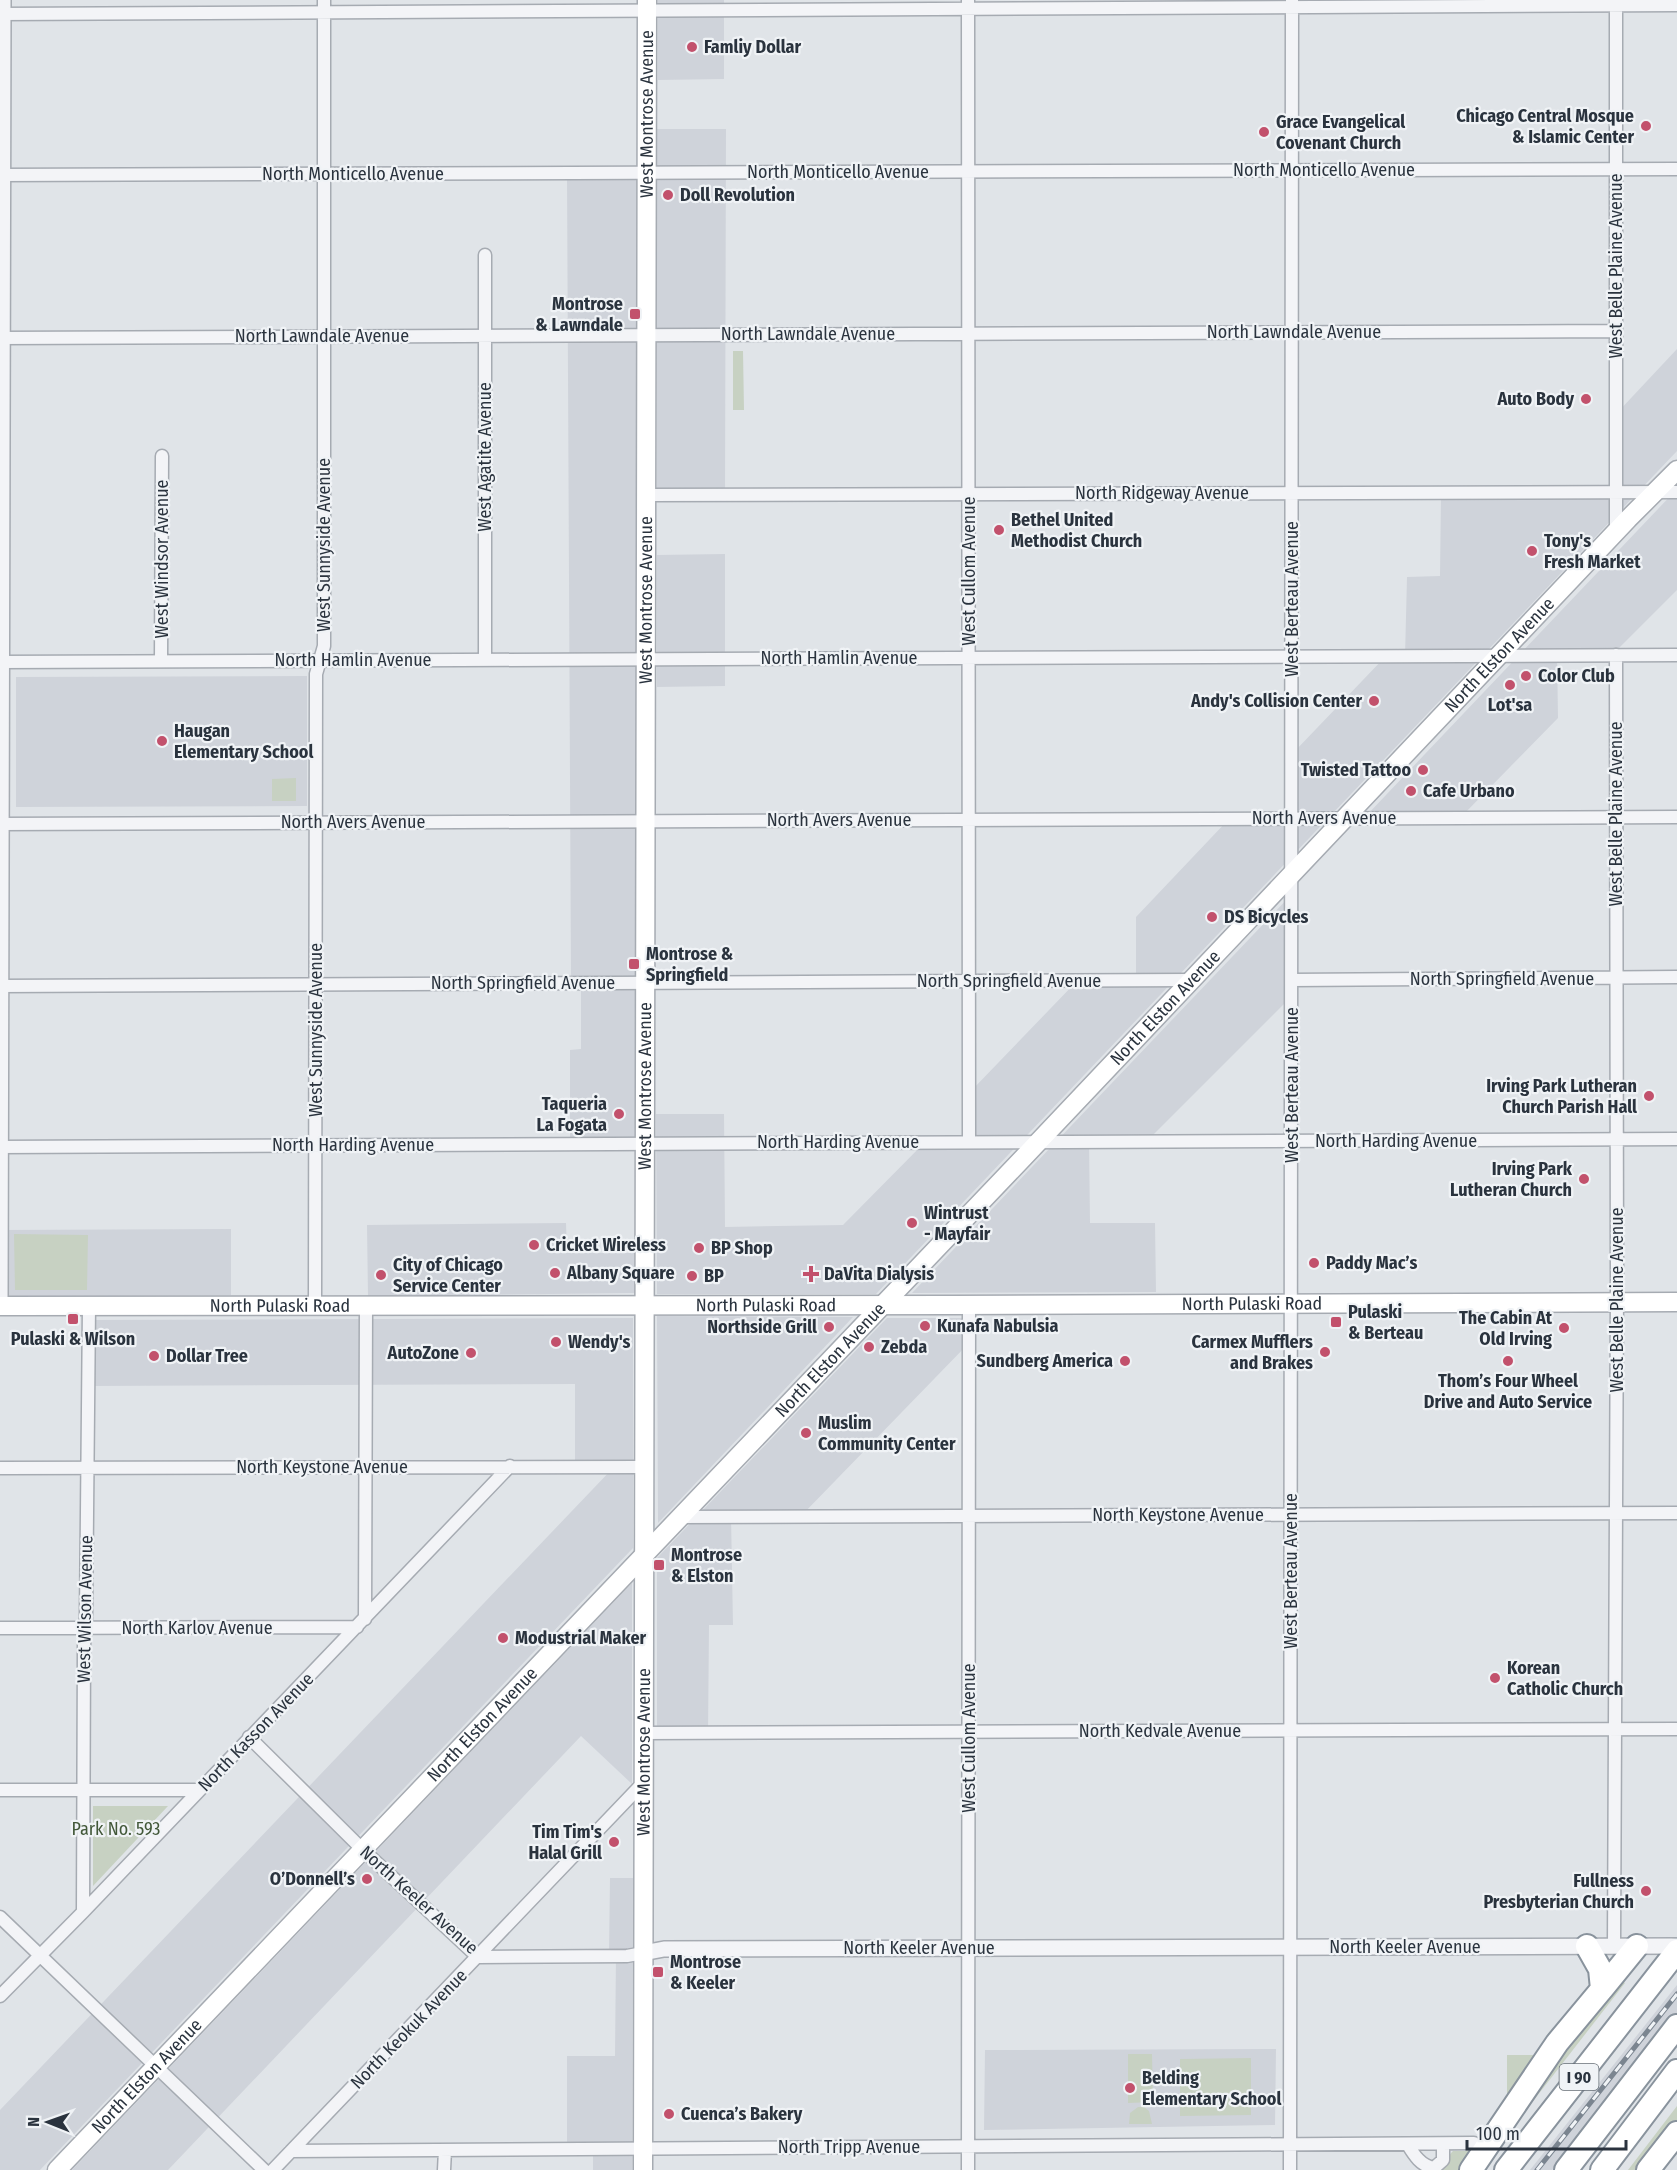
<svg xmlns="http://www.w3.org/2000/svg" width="1677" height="2170" viewBox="0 0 1677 2170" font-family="'Fira Sans Condensed',sans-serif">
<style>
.built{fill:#cfd3da}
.green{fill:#c7d1c2}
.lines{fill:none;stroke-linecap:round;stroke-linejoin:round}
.minor-casing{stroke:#a6abb2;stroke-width:15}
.tertiary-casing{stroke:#a6abb2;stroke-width:18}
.secondary-casing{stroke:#a6abb2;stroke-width:21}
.motorway-casing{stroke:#89939d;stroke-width:26}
.minor{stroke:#f3f4f7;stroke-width:12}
.tertiary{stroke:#f3f4f7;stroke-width:15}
.secondary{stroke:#fff;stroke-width:18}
.motorway{stroke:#fff;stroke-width:22}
.rail-casing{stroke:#7b8590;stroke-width:5}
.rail{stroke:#f0f3f6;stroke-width:3;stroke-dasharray:9;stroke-linecap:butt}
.poi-dot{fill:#c2516c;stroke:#f0f3f6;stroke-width:2}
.labels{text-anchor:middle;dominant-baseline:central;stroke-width:4.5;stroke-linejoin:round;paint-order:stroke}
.shield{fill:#f0f3f6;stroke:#656d75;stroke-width:1.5}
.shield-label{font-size:16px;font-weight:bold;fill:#2a333e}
.poi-label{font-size:18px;font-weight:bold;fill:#2a333e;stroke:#f0f3f6;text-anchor:start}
.street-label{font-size:18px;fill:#2a333e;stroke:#f0f3f6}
.park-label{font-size:18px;fill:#425839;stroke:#f0f3f6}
</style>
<rect width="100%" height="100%" fill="#e0e4e8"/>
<path class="built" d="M658 0H724V79L658 80Z
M657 129H726L725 495H657Z
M567 174 637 175 635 1141 570 1142V1050L581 1049V981L571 980Z
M1677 349V451L876 1294H657L656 1114H724L725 1227 843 1225 924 1143H970L971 1091 1076 982H1136V917L1228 820 1293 819 1294 752 1385 657H1405L1407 577 1440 576 1441 495H1616L1617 413Z
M1677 489V590L1614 653 1557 654 1558 718 1463 815 1366 816Z
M725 554V686L657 687V555Z
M307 676V806L16 807V677Z
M1290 896V998L1148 1140H1089L1090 1223H1155L1156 1292 912 1293Z
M566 1223 567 1253H634L635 1293 368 1296 367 1225Z
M231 1229V1295L0 1297V1230Z
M657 1316 853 1317 658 1523Z
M633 1318V1548L40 2170H0V2110L613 1468H575V1384L90 1386 91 1320Z
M887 1318H968V1344L802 1515 731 1516 733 1625H709L708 1734H657V1558Z
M632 1583V1784L581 1736 168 2170H72Z
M610 1878H633L632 2170H593V2149L567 2150V2056H615L616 1955H609Z
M1677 1985V2014L1585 2132 1552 2170H1530Z
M1276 2049 1275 2125 984 2130 985 2050Z"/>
<path class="green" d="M733 351H743L744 410H733Z
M296 778V801H272V779Z
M14 1234 88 1235 87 1290H15Z
M93 1806H168L93 1886Z
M1619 1979 1625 1983 1502 2141 1526 2095Z
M1128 2054H1152L1153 2102 1128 2103Z
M1507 2055H1538L1507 2103Z
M1251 2058V2115L1180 2116V2059Z
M1677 2106V2120L1636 2170H1628Z
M1138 2107H1144L1149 2111 1152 2124H1129L1130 2113Z
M1453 2151H1476L1464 2170H1442C1448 2164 1447 2156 1453 2151Z"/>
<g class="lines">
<defs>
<path id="minor" d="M968 0 969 1142
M0 14 1677 5
M0 175 1677 169
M485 255V660
M0 338 1615 331
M646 495 1677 492
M1616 532V0
M161 661 162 456
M0 662 1677 655
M0 824 1677 817
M1292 980 1677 977
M0 986 1189 980
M0 1147 1677 1139
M315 1305 316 674 324 646V0
M0 1468 645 1467
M679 1517 1677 1513
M365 1619 366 1305
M0 1628 357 1627
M644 1733 1677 1729
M249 1737 362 1849 478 1957 627 1956 643 1953
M0 1790H199
M83 1912 84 1646 86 1616 89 1306
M0 1917 264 2170
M1614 1946 1617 1288 1616 655
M0 1996 83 1912 510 1466
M1408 2145C1414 2155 1421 2166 1434 2168L1443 2160V2144
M291 2151 1474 2143
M273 2170 644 1782
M444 2170 445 2150
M968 2170 969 1305
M1290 2170 1292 0"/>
<path id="tertiary" d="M0 1306 3 0
M643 1953 664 1949 1677 1946"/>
<g id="secondary">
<path id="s1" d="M0 1306 953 1305 1677 1302"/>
<path id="s2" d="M57 2170 1024 1157 1628 519 1677 470"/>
<path id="s3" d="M643 2170 647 0"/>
</g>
<path id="motorway" d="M1602 1989 1637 1946
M1471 2170 1557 2043 1602 1989 1600 1969 1587 1946
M1506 2170 1677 1951
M1566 2170 1677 2026
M1602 2170 1677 2071
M1648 2170 1677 2133"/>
</defs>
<use href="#minor" class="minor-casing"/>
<use href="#tertiary" class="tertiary-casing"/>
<use href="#secondary" class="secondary-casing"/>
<use href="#motorway" class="motorway-casing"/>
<use href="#minor" class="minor"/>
<use href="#tertiary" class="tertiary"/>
<use href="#secondary" class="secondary"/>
<use href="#motorway" class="motorway"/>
<defs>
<path id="rail" d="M1537 2170 1677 1994"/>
</defs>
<use href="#rail" class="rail-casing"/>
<use href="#rail" class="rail"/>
</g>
<g class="poi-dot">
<circle cx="692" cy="47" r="6"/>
<circle cx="1646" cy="126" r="6"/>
<circle cx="1264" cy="132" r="6"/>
<circle cx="668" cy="195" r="6"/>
<rect x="629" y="308" width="12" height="12" rx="3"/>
<circle cx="1586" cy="399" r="6"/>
<circle cx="999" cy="530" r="6"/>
<circle cx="1532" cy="551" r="6"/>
<circle cx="1526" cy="676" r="6"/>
<circle cx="1510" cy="685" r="6"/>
<circle cx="1374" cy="701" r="6"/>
<circle cx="162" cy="741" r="6"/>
<circle cx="1423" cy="770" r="6"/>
<circle cx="1411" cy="791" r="6"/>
<circle cx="1212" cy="917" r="6"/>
<rect x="628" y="958" width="12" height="12" rx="3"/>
<circle cx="1649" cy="1096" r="6"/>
<circle cx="619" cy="1114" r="6"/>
<circle cx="1584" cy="1179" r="6"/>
<circle cx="912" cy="1223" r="6"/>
<circle cx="534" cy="1245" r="6"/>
<circle cx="699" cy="1248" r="6"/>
<circle cx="1314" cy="1263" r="6"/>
<circle cx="555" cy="1273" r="6"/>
<path d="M808 1265h6v6h6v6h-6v6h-6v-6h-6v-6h6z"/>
<circle cx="381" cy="1275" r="6"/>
<circle cx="692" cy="1276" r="6"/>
<rect x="67" y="1313" width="12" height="12" rx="3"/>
<rect x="1330" y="1316" width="12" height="12" rx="3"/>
<circle cx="925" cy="1326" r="6"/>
<circle cx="829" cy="1327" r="6"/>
<circle cx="1564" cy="1328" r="6"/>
<circle cx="556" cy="1342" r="6"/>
<circle cx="869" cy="1347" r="6"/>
<circle cx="1325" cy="1352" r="6"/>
<circle cx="471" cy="1353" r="6"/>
<circle cx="154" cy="1356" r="6"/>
<circle cx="1125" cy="1361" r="6"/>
<circle cx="1508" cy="1361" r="6"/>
<circle cx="806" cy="1433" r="6"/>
<rect x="653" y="1559" width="12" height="12" rx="3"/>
<circle cx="503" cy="1638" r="6"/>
<circle cx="1495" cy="1678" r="6"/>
<circle cx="614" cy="1842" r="6"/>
<circle cx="367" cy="1879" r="6"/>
<circle cx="1646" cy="1891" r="6"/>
<rect x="652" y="1966" width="12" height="12" rx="3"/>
<circle cx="1130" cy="2088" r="6"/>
<circle cx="669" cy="2114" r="6"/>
</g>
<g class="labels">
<rect class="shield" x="1559.5" y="2064" width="39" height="26" rx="4.5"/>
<g class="shield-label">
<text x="1579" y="2077">I 90</text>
</g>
<g class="poi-label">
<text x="704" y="47">Famliy Dollar</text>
<text x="1634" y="116" text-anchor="end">Chicago Central Mosque<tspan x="1634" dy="21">&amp; Islamic Center</tspan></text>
<text x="1276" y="122">Grace Evangelical<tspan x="1276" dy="21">Covenant Church</tspan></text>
<text x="680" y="195">Doll Revolution</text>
<text x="623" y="304" text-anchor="end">Montrose<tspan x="623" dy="21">&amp; Lawndale</tspan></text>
<text x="1574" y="399" text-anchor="end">Auto Body</text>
<text x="1011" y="520">Bethel United<tspan x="1011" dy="21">Methodist Church</tspan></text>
<text x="1544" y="541">Tony's<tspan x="1544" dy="21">Fresh Market</tspan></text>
<text x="1538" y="676">Color Club</text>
<text x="1362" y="701" text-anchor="end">Andy's Collision Center</text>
<text x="1510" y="705" text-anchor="middle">Lot'sa</text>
<text x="174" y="731">Haugan<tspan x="174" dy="21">Elementary School</tspan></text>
<text x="1411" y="770" text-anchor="end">Twisted Tattoo</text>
<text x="1423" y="791">Cafe Urbano</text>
<text x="1224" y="917">DS Bicycles</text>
<text x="646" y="954">Montrose &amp;<tspan x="646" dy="21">Springfield</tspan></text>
<text x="1637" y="1086" text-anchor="end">Irving Park Lutheran<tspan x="1637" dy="21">Church Parish Hall</tspan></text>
<text x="607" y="1104" text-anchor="end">Taqueria<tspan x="607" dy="21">La Fogata</tspan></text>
<text x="1572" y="1169" text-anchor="end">Irving Park<tspan x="1572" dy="21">Lutheran Church</tspan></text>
<text x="924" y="1213">Wintrust<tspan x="924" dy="21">- Mayfair</tspan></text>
<text x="546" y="1245">Cricket Wireless</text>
<text x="711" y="1248">BP Shop</text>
<text x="1326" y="1263">Paddy Mac’s</text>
<text x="393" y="1265">City of Chicago<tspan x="393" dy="21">Service Center</tspan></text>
<text x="567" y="1273">Albany Square</text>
<text x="824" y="1274">DaVita Dialysis</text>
<text x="704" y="1276">BP</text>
<text x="1348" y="1312">Pulaski<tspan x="1348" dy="21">&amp; Berteau</tspan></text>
<text x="1552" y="1318" text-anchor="end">The Cabin At<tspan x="1552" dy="21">Old Irving</tspan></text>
<text x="937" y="1326">Kunafa Nabulsia</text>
<text x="817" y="1327" text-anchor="end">Northside Grill</text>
<text x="73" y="1339" text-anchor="middle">Pulaski &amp; Wilson</text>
<text x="568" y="1342">Wendy's</text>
<text x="1313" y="1342" text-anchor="end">Carmex Mufflers<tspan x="1313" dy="21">and Brakes</tspan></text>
<text x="881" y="1347">Zebda</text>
<text x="459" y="1353" text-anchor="end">AutoZone</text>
<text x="166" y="1356">Dollar Tree</text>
<text x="1113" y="1361" text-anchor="end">Sundberg America</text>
<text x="1508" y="1381" text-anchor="middle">Thom’s Four Wheel<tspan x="1508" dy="21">Drive and Auto Service</tspan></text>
<text x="818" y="1423">Muslim<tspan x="818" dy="21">Community Center</tspan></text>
<text x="671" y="1555">Montrose<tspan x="671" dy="21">&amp; Elston</tspan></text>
<text x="515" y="1638">Modustrial Maker</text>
<text x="1507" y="1668">Korean<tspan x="1507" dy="21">Catholic Church</tspan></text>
<text x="602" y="1832" text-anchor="end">Tim Tim's<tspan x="602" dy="21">Halal Grill</tspan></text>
<text x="355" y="1879" text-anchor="end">O’Donnell’s</text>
<text x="1634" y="1881" text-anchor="end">Fullness<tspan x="1634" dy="21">Presbyterian Church</tspan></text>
<text x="670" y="1962">Montrose<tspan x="670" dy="21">&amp; Keeler</tspan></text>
<text x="1142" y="2078">Belding<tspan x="1142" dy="21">Elementary School</tspan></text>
<text x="681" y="2114">Cuenca’s Bakery</text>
</g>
<g class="street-label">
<text stroke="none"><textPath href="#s3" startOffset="2056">West Montrose Avenue</textPath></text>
<text x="1324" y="170">North Monticello Avenue</text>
<text x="838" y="172">North Monticello Avenue</text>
<text x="353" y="174">North Monticello Avenue</text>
<text transform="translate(1616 266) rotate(-90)">West Belle Plaine Avenue</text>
<text x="1294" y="332">North Lawndale Avenue</text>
<text x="808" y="334">North Lawndale Avenue</text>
<text x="322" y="336">North Lawndale Avenue</text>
<text transform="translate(485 457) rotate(-90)">West Agatite Avenue</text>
<text x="1162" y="493">North Ridgeway Avenue</text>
<text transform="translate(324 545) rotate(-90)">West Sunnyside Avenue</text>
<text transform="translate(162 559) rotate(-90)">West Windsor Avenue</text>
<text transform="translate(969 571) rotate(-90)">West Cullom Avenue</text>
<text stroke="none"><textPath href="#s3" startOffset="1570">West Montrose Avenue</textPath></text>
<text transform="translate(1292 599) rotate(-90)">West Berteau Avenue</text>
<text stroke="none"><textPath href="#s2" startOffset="2092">North Elston Avenue</textPath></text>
<text x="839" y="658">North Hamlin Avenue</text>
<text x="353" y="660">North Hamlin Avenue</text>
<text transform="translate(1616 814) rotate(-90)">West Belle Plaine Avenue</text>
<text x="1324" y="818">North Avers Avenue</text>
<text x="839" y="820">North Avers Avenue</text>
<text x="353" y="822">North Avers Avenue</text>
<text x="1502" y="979">North Springfield Avenue</text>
<text x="1009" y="981">North Springfield Avenue</text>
<text x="523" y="983">North Springfield Avenue</text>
<text stroke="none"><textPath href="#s2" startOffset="1606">North Elston Avenue</textPath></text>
<text transform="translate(316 1030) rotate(-90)">West Sunnyside Avenue</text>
<text stroke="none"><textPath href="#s3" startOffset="1084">West Montrose Avenue</textPath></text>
<text transform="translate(1292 1085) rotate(-90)">West Berteau Avenue</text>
<text x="1396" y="1141">North Harding Avenue</text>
<text x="838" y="1142">North Harding Avenue</text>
<text x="353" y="1145">North Harding Avenue</text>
<text transform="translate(1617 1300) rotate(-90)">West Belle Plaine Avenue</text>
<text stroke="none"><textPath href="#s1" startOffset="766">North Pulaski Road</textPath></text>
<text stroke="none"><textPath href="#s1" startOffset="1252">North Pulaski Road</textPath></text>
<text stroke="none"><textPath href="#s1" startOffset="280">North Pulaski Road</textPath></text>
<text stroke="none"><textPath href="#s2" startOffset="1120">North Elston Avenue</textPath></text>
<text x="322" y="1467">North Keystone Avenue</text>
<text x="1178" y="1515">North Keystone Avenue</text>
<text transform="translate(1291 1571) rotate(-90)">West Berteau Avenue</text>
<text transform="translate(85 1609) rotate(-89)">West Wilson Avenue</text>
<text x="197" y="1628">North Karlov Avenue</text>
<text stroke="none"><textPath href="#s2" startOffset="616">North Elston Avenue</textPath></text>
<text x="1160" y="1731">North Kedvale Avenue</text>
<text transform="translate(256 1732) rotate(-46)">North Kasson Avenue</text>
<text transform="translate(969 1738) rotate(-90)">West Cullom Avenue</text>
<text stroke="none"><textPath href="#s3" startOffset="418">West Montrose Avenue</textPath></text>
<text transform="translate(419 1900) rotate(42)">North Keeler Avenue</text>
<text x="1405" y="1947">North Keeler Avenue</text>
<text x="919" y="1948">North Keeler Avenue</text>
<text transform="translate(409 2029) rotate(-46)">North Keokuk Avenue</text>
<text stroke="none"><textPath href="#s2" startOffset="130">North Elston Avenue</textPath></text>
<text x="849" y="2147">North Tripp Avenue</text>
</g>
<g class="park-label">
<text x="116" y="1829">Park No. 593</text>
</g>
</g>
<g transform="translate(48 2122) rotate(271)" stroke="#f0f3f6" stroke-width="4.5" paint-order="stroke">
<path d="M0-4.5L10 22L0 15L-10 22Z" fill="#2a333e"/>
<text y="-9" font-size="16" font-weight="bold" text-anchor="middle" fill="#2a333e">N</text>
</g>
<path d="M1467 2140v9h159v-9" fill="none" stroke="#2a333e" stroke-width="3"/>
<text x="1476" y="2140" font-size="18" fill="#2a333e" stroke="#f0f3f6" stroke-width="4.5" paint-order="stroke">100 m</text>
</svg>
